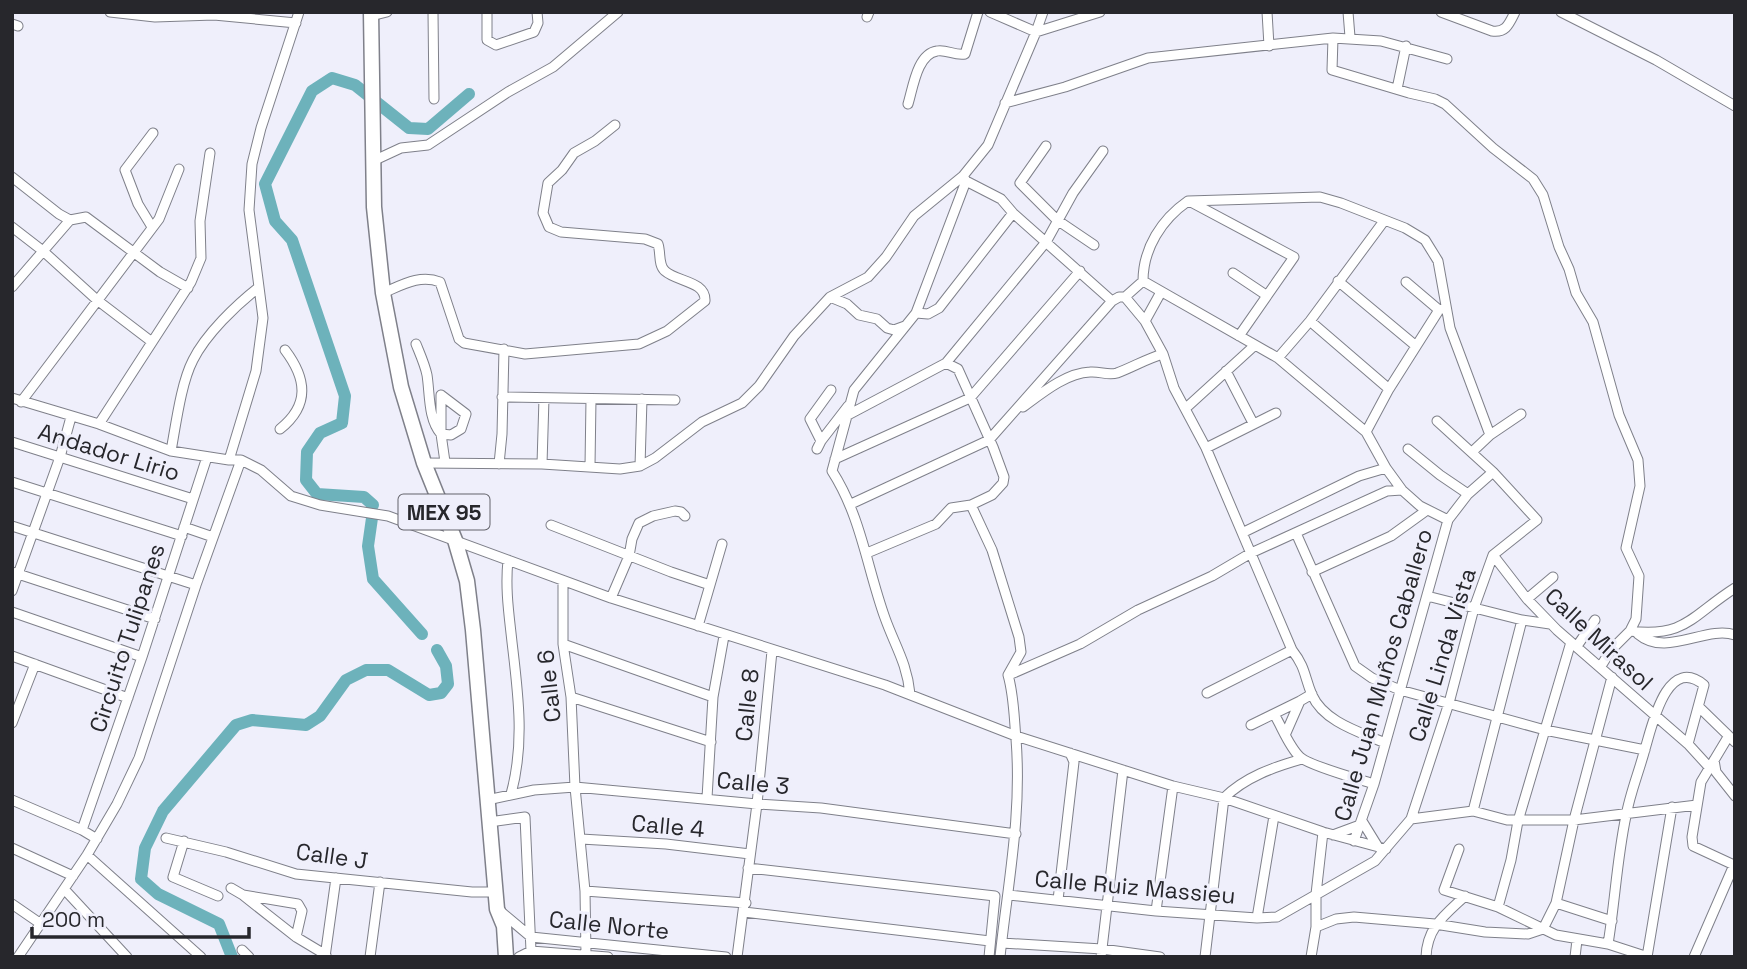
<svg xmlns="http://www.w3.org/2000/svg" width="1747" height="969" viewBox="0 0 1747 969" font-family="'Space Grotesk',sans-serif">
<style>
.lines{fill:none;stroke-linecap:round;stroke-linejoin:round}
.river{stroke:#6db2bb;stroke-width:12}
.street-casing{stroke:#7f808a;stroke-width:11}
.primary-casing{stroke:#7f808a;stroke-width:17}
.street{stroke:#fff;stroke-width:9}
.primary{stroke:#fff;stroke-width:14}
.labels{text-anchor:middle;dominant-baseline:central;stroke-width:6;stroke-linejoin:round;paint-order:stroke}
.shield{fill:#efeffb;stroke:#63636a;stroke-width:2}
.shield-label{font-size:21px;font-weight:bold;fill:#27272c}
.street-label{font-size:23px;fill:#27272c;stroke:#efeffb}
</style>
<rect width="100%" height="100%" fill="#efeffb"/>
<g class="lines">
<path class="river" d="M373 505 364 497 317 494 306 480 307 452 320 433 342 423 345 396 292 240 275 221 265 184 312 91 332 78 355 85 409 128 428 129 469 94
M372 518 368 546 373 579 422 634
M232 957 219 924 158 894 141 879 145 848 163 811 236 725 252 720 306 725 320 716 346 680 366 670H388L429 695 441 693 448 684 446 666 437 650"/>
<defs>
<path id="street" d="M110 12 155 17 214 15 296 23
M433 12 434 99
M487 12V40L496 45 534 32 538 23 537 12
M990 12 1036 32 1100 12
M1267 12 1269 46
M1348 12 1350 37
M1441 12 1492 31C1506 33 1509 24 1515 12
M1561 12 1656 60 1735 106
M371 16 387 12
M867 17 869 12
M12 24 18 26
M1333 38 1332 70 1409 93 1435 99 1445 104 1493 148 1533 179 1543 195 1559 247 1569 269 1576 293 1593 322 1619 415 1638 460 1640 486 1626 548 1639 576 1636 619 1630 631 1611 650 1601 666
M1397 89 1406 46
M1005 103 1065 87 1148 58 1333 38 1381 41 1447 59
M908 104C913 88 917 54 937 51 946 49 955 56 965 54L978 12
M1046 146 1020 183 1057 220 1094 245
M373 161 401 148 428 145 508 92 553 67 618 12
M12 177 59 214 70 220 86 217 160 272 188 288
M966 181 1001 199 1013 213 1112 301
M1189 201 1294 257 1239 336
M12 227 43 251 97 300 152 342
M152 227 138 204 125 170 153 133
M1233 273 1266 295
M1143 281C1143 248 1162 219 1188 201L1320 197 1341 203 1405 228 1425 240 1438 261 1450 328 1490 435
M1143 281 1278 358 1366 432 1386 468 1402 490 1420 506 1448 520
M1338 281 1416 346
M1406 282 1439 310
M12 287 70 220
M383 293C402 285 420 274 440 282L459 339 464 343 525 354 639 344 667 331 705 301C706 281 677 282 665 271 658 265 661 253 658 244L645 239 561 232 549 227 543 213 548 183 562 170 574 153 595 141 615 125
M830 297 847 304 859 315 877 319 887 328 894 330 905 326
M1125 297 1143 281
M916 313 928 314 939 308 1013 213
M1145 321 1161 292
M1310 321 1389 389
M416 344C420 354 425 365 427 375 430 394 428 419 441 434L451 435 461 429 466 414 441 395
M1278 358 1310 321 1384 221
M1226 371 1253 423
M441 395V434L445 462
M502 397 675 400
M12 398 99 424 171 451 229 460H241L261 470 291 496 320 505 388 516 611 598 885 685 1016 736 1173 786 1224 798 1323 832 1386 849
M21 402 159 219 179 169
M1023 407C1042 393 1066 373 1090 372 1100 371 1108 376 1117 373 1133 367 1146 359 1163 354
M1186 408 1254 346
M848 415 946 363 1046 242 1073 193 1103 151
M99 424 191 282 201 258 200 221 210 153
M280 429C310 405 307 379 285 350
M1366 432 1389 389 1439 310 1445 308
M821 441 810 419 831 390
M12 442 193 499
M1206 448 1276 413
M817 449 821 441 848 406
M1408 449 1440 475 1468 494
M171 451C176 424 181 383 193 360 206 334 236 305 259 287
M1472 452 1490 435 1521 414
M835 459 970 398 1080 271
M229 460 256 371 263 318 249 210 252 164 261 128 299 12
M424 463 542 464 620 469 640 466 655 458 702 422 742 403 759 386 794 336 830 297 868 277 886 257 914 216 963 176 988 145 1036 32 1043 12
M499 464 502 434 504 349
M542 464 544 398
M590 466 591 399
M640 466 642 399
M12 482 182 536
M851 504 989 440 1112 301 1119 297H1125L1145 321 1163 354 1174 388 1206 448 1292 650C1306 668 1304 676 1312 695 1324 722 1360 732 1385 743
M971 505 992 550 1019 637 1021 652 1008 675C1014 696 1014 717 1016 739 1022 815 1008 882 1000 957
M551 525 671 572 710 585
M12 526 196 585
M184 527 213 537
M1244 532 1359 476 1386 468
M1296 533 1355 666 1372 678 1400 690 1545 730 1645 750
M867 553 936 524 951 508 971 505 992 495 1003 483 1004 477 993 447 958 369 946 363
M1493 555 1527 599 1557 630 1688 744 1709 767
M508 560C505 589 509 614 512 642 518 693 525 743 511 794
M12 572 155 619
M1312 572 1391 536 1427 510
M563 581V644L571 697 575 787 585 891 586 954
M12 591 60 457 71 417
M1427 596 1522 620 1550 624
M611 598 629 556 632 539 639 523 653 516 675 511 681 512 685 516
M1527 599 1553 577
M12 612 142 657
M698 626 722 544
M1630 631C1686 638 1692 615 1735 588
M1638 634C1666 658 1706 625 1735 635
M563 644 713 697
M1577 646 1595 620
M12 656 128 698
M1009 675 1080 644 1138 610 1212 576 1251 553 1387 491 1402 490
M1207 693 1292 650
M910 694C907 663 895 646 885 618 867 568 861 516 832 471L854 390 916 313 966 181 963 176
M571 697 711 742
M1699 707 1735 742
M1274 714C1282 727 1289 747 1300 757 1310 766 1358 779 1374 784
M12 723 35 664
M1251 725 1300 701
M1286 733 1300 701 1312 694
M1714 760 1716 772 1735 796
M707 798 713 697 724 636
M12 800 82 830 97 839
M487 800 534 790 575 787 757 804 821 808 1016 834
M1473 811 1522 620
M1411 819 1449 703 1474 608 1493 555 1537 520 1493 472 1437 421
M1362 821 1378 847
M489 822 525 817 531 951
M82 830 142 657 207 457
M1333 835 1360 825
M166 838 226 852 296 874 472 892H496
M581 839 666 844 750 854
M184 841 173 877 218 896
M1354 841 1374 784 1448 520 1468 494 1493 472
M12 848 73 876
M1459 849 1444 890 1498 907 1556 935 1608 944 1648 957
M87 855 201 957
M748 868 995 896 989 957
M231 888 243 895 298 904 302 911 296 937
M65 890 127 957
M585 891 746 903
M1009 895 1156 911 1257 918 1277 917 1375 861 1411 819 1473 811 1507 820H1574L1697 805
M244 896 296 937 326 955
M1058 900 1074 762 1070 753
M1556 903 1612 921
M12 904 41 924
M1498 907 1511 860 1518 821 1571 642
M500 911 531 937 726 957
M1156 911 1173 786
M744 912 990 941
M1257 918 1274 816
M1316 927 1336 919 1354 917 1435 924 1485 932 1528 934 1543 929 1556 903 1574 820 1612 677
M1002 943 1102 949 1160 957
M1608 944C1615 902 1617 858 1626 816 1630 793 1639 772 1645 749 1652 726 1667 654 1704 685L1688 744
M242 950 249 957
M18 957 87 855 117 804 139 758 196 585 241 460
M325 957 336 878
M370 957 380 882
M519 957 531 951 608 957
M737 957 757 804 772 651
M1101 957 1123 770
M1205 957 1224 798C1245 777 1274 767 1302 759
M1311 957 1316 927V894L1323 832
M1426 957C1427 927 1445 915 1465 896
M1575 957 1577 940
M1647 957 1672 807
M1694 957 1734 865 1693 846 1692 837 1701 782 1728 737"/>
<path id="primary" d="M371 12 374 207 383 293 401 387 424 463 455 540 467 581 473 630 497 909 504 926 506 957"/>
</defs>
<use href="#street" class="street-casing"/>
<use href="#primary" class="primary-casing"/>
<use href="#street" class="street"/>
<use href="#primary" class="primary"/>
</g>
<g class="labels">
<rect class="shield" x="398.5" y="494.5" width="91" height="35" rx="5"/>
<g class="shield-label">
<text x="444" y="512">MEX 95</text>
</g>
<g class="street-label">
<text transform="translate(109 452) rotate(17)">Andador Lirio</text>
<text transform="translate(127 638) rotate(-72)">Circuito Tulipanes</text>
<text transform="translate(1599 639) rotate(43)">Calle Mirasol</text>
<text transform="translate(1442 655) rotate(-73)">Calle Linda Vista</text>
<text transform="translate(1383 675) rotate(-74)">Calle Juan Muños Caballero</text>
<text transform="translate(549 686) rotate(-96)">Calle 6</text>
<text transform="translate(747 705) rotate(-84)">Calle 8</text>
<text transform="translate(753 783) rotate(5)">Calle 3</text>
<text transform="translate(668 826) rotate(5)">Calle 4</text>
<text transform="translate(332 856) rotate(8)">Calle J</text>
<text transform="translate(1135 887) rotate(5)">Calle Ruiz Massieu</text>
<text transform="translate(609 925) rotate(6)">Calle Norte</text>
</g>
</g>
<rect width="1747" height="969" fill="none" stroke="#27272c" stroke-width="28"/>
<path d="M32 927v10h217v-10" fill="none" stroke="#27272c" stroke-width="3.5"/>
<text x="42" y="927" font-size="21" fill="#27272c" stroke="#efeffb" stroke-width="5" paint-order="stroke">200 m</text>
</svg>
